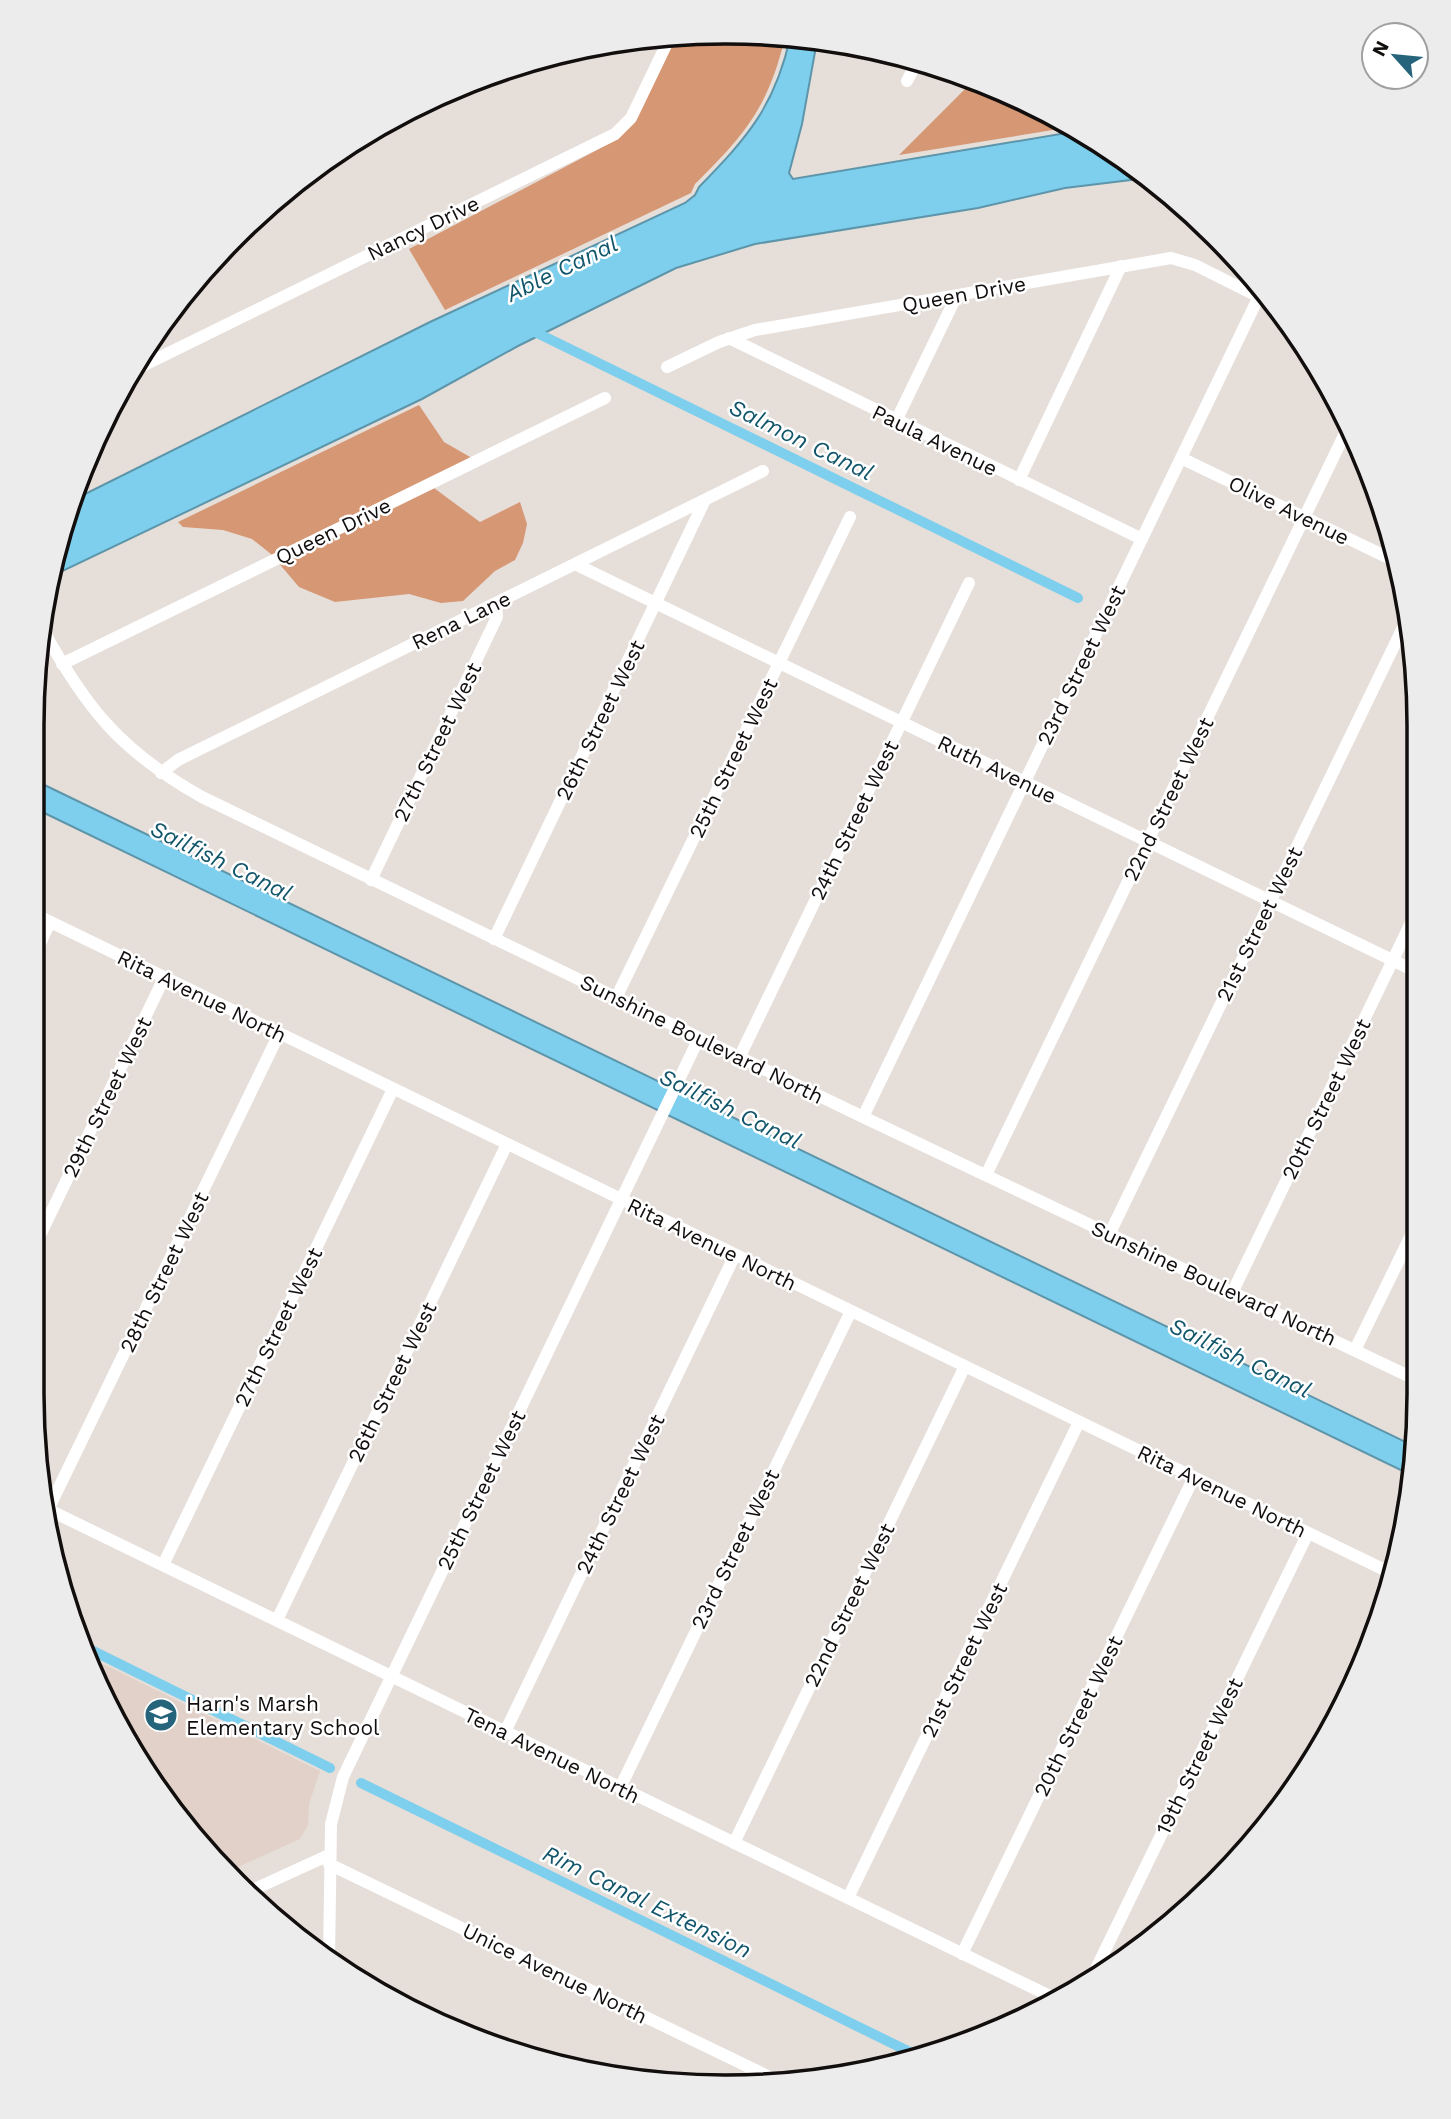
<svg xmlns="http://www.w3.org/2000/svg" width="1451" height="2119" viewBox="0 0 1451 2119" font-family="'Work Sans',sans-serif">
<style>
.built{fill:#e1d1c9}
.forest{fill:#d69774}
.water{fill:#7dcfed;stroke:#5d95aa;stroke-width:2}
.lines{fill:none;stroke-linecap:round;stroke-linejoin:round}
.canal{stroke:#7dcfed;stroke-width:10}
.minor{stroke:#fff;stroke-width:12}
.labels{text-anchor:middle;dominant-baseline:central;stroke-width:5;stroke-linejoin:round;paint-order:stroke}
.street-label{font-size:21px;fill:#110e0d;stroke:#fff}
.poi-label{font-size:21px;fill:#110e0d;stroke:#fff;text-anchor:start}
.water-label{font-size:23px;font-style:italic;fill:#12566b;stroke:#fff}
.rim{fill:none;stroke:#110e0d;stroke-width:3.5}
</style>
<rect width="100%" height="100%" fill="#e6ded9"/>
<path class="built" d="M83 1654 320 1771 309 1804 308 1825 300 1839 229 1871 148 1779Z"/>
<path class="forest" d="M726 32 785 37C769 106 745 135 695 184L691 193 445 310 409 249 618 139 671 37Z
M975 79 991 84 1071 127 899 155Z
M419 405 444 442 477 461 434 488 480 522 520 502 527 524 523 543 515 560 495 571 463 601 441 603 409 594 335 602 299 587 271 554 252 539 223 530 183 527 178 522Z"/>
<path class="water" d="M790 38 817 41 802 124 789 173 793 179 1078 131 1111 149 1147 178 1065 188 978 208 755 244 676 268 518 346 422 399 48 578 69 502 430 322 685 203 695 195 699 187C747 138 775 106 790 38Z
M32 779 1414 1446 1411 1475 32 807Z"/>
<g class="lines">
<path class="canal" d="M531 330 1078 598
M79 1644 330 1768
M361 1783 916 2055"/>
<path class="minor" d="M907 81 917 62
M729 338 1142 539
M667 367 719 342 755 330 1171 258 1195 265 1259 297
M130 372 615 134 631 118 670 37
M896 421 957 295
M1181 458 1397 562
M1019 480 1121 266
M575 564 1419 973
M41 626C85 707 120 751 202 797L863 1117 1419 1381
M62 664 605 398
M161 773 178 760 763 471
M371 880 497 617 496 603
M32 913 1393 1574
M494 939 705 500
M32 961 50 922
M616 998 850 517
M739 1058 969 583
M863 1117 1263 288
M986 1175 1350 423
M1110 1233 1409 615
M32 1252 164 978
M1233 1291 1419 906
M1355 1350 1419 1219
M47 1509 1058 2000
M48 1510 279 1034
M163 1565 393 1089
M277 1620 507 1144
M505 1732 735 1255
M620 1788 851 1311
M734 1843 965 1366
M329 1864 780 2082
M248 1892 329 1855
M848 1898 1079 1422
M962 1954 1194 1477
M329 1959 331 1824 343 1777 699 1038
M1091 1979 1308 1533"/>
</g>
<defs>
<symbol id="school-disc" viewBox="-11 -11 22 22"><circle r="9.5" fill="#25647a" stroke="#fff"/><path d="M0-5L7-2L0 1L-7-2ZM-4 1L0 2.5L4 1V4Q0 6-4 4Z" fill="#fff"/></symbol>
</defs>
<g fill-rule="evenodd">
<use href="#school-disc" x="142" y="1696" width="38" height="38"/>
</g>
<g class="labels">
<g class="street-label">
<text transform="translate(423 228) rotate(-26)">Nancy Drive</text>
<text transform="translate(964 294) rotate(-10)">Queen Drive</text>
<text transform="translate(935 440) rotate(26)">Paula Avenue</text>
<text transform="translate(1289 510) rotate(26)">Olive Avenue</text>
<text transform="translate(333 531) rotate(-26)">Queen Drive</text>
<text transform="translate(461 620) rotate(-26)">Rena Lane</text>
<text transform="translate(1081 665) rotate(-64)">23rd Street West</text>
<text transform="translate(600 720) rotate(-64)">26th Street West</text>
<text transform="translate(437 742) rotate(-64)">27th Street West</text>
<text transform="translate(733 758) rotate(-64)">25th Street West</text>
<text transform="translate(997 769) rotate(26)">Ruth Avenue</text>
<text transform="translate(1168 799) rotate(-64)">22nd Street West</text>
<text transform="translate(854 820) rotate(-64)">24th Street West</text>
<text transform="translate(1259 924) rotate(-64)">21st Street West</text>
<text transform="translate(202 996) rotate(26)">Rita Avenue North</text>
<text transform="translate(702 1039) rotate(26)">Sunshine Boulevard North</text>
<text transform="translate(107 1097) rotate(-64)">29th Street West</text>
<text transform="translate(1326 1099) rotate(-64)">20th Street West</text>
<text transform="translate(712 1244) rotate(26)">Rita Avenue North</text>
<text transform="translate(164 1272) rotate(-64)">28th Street West</text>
<text transform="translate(1214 1283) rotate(25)">Sunshine Boulevard North</text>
<text transform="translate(278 1327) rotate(-64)">27th Street West</text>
<text transform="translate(392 1382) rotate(-64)">26th Street West</text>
<text transform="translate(481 1490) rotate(-64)">25th Street West</text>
<text transform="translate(1222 1491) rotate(26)">Rita Avenue North</text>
<text transform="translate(620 1494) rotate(-64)">24th Street West</text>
<text transform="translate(735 1549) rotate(-64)">23rd Street West</text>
<text transform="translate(849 1605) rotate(-64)">22nd Street West</text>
<text transform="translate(964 1660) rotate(-64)">21st Street West</text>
<text transform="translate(1078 1716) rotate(-64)">20th Street West</text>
<text transform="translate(552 1755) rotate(26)">Tena Avenue North</text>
<text transform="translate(1199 1756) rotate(-64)">19th Street West</text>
<text transform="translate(555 1973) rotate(26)">Unice Avenue North</text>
</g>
<g class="poi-label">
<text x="186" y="1703">Harn's Marsh<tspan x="186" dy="24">Elementary School</tspan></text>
</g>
<g class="water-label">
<text transform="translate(562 269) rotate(-26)">Able Canal</text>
<text transform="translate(801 440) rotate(26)">Salmon Canal</text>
<text transform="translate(221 861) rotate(26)">Sailfish Canal</text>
<text transform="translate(730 1109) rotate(26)">Sailfish Canal</text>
<text transform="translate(1240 1358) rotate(26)">Sailfish Canal</text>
<text transform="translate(647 1902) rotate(26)">Rim Canal Extension</text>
</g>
</g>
<path d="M0 0H1451V2119H0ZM725 44H726A681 681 0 0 1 1407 725V1394A681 681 0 0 1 726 2075H725A681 681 0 0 1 44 1394V725A681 681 0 0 1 725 44Z" fill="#ececec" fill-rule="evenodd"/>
<path class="rim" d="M725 44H726A681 681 0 0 1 1407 725V1394A681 681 0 0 1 726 2075H725A681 681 0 0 1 44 1394V725A681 681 0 0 1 725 44Z"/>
<g transform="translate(1395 56) rotate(297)"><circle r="33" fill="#ffffff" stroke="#a09f9e" stroke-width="2"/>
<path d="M0-5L12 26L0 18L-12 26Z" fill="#25647a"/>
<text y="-10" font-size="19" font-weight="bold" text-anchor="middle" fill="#110e0d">N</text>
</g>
</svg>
